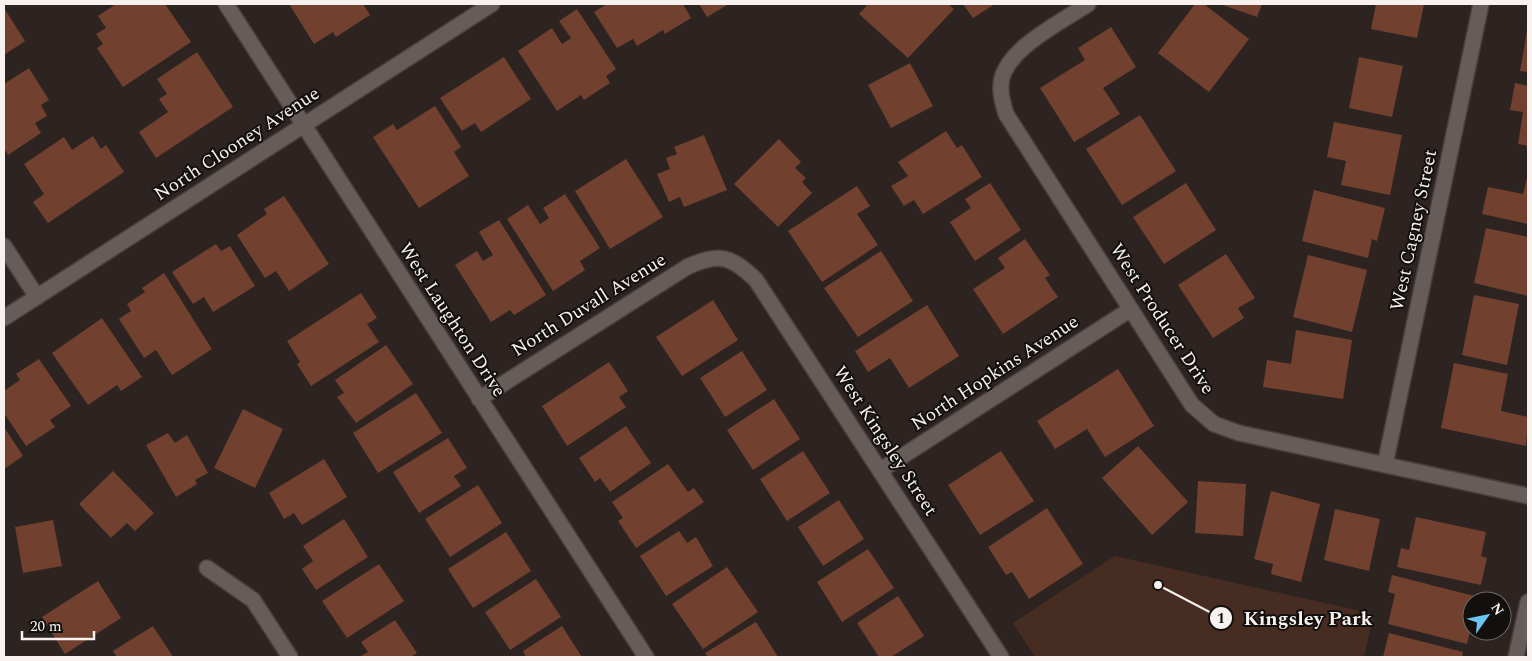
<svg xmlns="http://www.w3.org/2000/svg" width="1532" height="661" viewBox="0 0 1532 661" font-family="Spectral,serif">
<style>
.green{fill:#472c22}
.building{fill:#71402f}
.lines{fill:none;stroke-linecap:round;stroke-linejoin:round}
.minor-casing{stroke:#473f3d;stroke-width:18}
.minor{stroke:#665c59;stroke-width:15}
.labels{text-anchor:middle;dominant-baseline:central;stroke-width:4;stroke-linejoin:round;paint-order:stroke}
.street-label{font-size:19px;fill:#f7f1ef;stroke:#120f0d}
.leader{fill:none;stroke:#f7f1ef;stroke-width:2}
.callout-dot{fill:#f7f1ef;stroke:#120f0d;stroke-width:2}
.mark-label{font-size:15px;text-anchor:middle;font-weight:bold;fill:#111}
.callout-label{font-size:20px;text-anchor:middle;font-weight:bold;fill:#f7f1ef;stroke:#120f0d;stroke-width:4;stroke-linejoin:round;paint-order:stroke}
</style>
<rect width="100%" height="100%" fill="#2d2421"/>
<path class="green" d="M1115 556 1374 614 1364 657H1035L1013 623Z"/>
<path class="building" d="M116 4H165L191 42 123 87 97 48 103 44 96 34 106 28 98 16Z
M289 4H363L370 15 336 37 333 32 314 44Z
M607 4H683L691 18 665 34 663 30 637 46 633 39 617 48 594 12Z
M699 4H729L707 17Z
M868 4H948L954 9 908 58 859 14Z
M963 4H995L973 18Z
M1195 4H1204L1249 39 1209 92 1158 53Z
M1220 4H1262L1257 17Z
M1376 4H1424L1417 38 1371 29Z
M4 8 25 41 4 55Z
M577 9 616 69 606 76 610 83 584 100 581 95 557 111 518 51 552 28 562 44 571 38 559 21Z
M1111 27 1136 67 1103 88 1120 114 1074 142 1040 88 1085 60 1078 48Z
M1527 31H1528V72L1520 71Z
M197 52 233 107 156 158 139 132 168 112 159 99 167 94 157 79Z
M504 57 531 99 481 132 475 123 462 131 440 98Z
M1359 57 1403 66 1392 117 1349 108Z
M910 63 933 106 891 128 868 85Z
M29 68 49 100 41 105 47 116 35 123 41 133 8 155 4 148V84Z
M1515 83 1528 86V146L1518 144 1523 112 1510 110Z
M435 106 461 147 454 152 469 176 419 208 373 137 393 124 397 130Z
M1140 115 1176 171 1122 205 1086 149Z
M1334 122 1402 135 1390 195 1341 185 1346 161 1327 157Z
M946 131 957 148 962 145 982 177 923 214 914 200 904 206 891 186 908 176 898 162Z
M704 135 727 190 684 207 680 197 669 202 657 174 670 169 666 158 677 154 674 147Z
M93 136 101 149 106 145 124 172 48 223 33 202 44 194 24 164 64 137 72 150Z
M779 139 801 162 795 168 806 178 802 182 812 193 778 227 734 184Z
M626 159 663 217 610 249 575 191Z
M1528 174V224L1482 214 1488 187 1523 194Z
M990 183 1021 230 975 261 950 222 971 208 965 199Z
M1186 183 1216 230 1164 264 1133 217Z
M857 186 870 206 857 214 878 245 822 282 788 231Z
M1314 190 1385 208 1377 241 1372 239 1368 258 1302 241Z
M565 194 600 248 580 261 585 270 553 291 507 219 528 205 540 224 549 218 543 208Z
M284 196 329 264 289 291 276 271 265 278 237 235 267 214 264 209Z
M499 220 546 295 514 315 510 310 491 322 455 265 477 251 483 261 493 255 479 232Z
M1486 228 1528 237V296L1474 283Z
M1025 239 1050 275 1045 278 1058 297 1003 334 973 289 1005 268 998 258Z
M216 244 221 251 230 246 255 286 213 312 204 297 193 304 172 272Z
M881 251 913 301 858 337 824 288Z
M1226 254 1255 298 1238 308 1244 318 1213 338 1178 285Z
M1308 255 1367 270 1352 332 1293 317Z
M164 273 212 349 172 375 156 350 144 358 119 319 131 311 127 304 145 292 142 288Z
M361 293 377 318 367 324 379 342 311 386 297 364 300 362 287 341Z
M1474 295 1519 304 1507 365 1462 355Z
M713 300 738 340 682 376 656 337Z
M927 305 959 356 909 388 890 358 868 372 855 351Z
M102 318 142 377 121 391 117 385 88 405 52 353Z
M1296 330 1352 340 1343 399 1263 387 1267 360 1291 364Z
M386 345 413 384 356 423 337 397 344 393 335 380Z
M742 351 767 390 725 417 700 378Z
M39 359 71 406 50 420 55 427 26 446 4 413V391L20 380 16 374Z
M609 362 628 391 619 397 626 407 567 446 542 406Z
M1454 363 1508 374 1501 411 1528 417 1526 446 1441 428Z
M1118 369 1154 426 1105 457 1087 429 1055 449 1037 421Z
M416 393 442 433 378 473 353 433Z
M774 399 800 439 753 470 727 430Z
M243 409 283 429 255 488 214 468Z
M626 426 651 463 610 492 600 478 595 482 579 458Z
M4 427 23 456 4 469Z
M168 433 175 443 187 435 208 473 195 480 197 484 176 497 146 445Z
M448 438 467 468 454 476 461 486 419 513 393 472Z
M1138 446 1188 502 1152 535 1102 478Z
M803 451 830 493 787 521 760 479Z
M1001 451 1034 501 980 535 948 485Z
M324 459 347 497 302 525 294 513 284 519 269 493Z
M668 464 688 492 694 488 704 502 636 548 618 521 623 518 612 502Z
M113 471 154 513 135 531 127 523 111 538 79 504Z
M1198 481 1246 484 1243 536 1195 533Z
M478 485 502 523 450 557 425 519Z
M1271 491 1320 504 1301 582 1271 574 1273 564 1254 559Z
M839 500 864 539 823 566 798 527Z
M1047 508 1083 564 1029 599 1012 572 1006 575 988 547Z
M1335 509 1380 519 1369 571 1324 560Z
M1416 517 1486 532 1481 556 1487 558 1481 585 1397 567 1401 548 1409 550Z
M344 519 368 557 316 590 302 569 313 561 303 546Z
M53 520 62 566 23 573 15 527Z
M679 531 687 543 696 537 713 566 666 596 640 556Z
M506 532 531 571 473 608 448 569Z
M868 549 894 588 842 622 817 582Z
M379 564 404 601 347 638 322 601Z
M727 567 758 612 703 649 672 604Z
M1392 575 1478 597 1477 601H1472V623L1467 644 1388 624 1395 594 1388 592Z
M536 579 561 617 510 650 485 612Z
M98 581 121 618 65 654 42 617Z
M898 596 924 636 891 657H879L857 623Z
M395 620 417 653 411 657H359L368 652 361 642Z
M756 622 778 657H708L705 653Z
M153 626 173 657H117L113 651Z
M562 626 582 657H526L523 651Z
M1389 633 1463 652 1462 657H1383Z"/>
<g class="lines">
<defs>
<path id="minor" d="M226 4 646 657
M1088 4C1063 21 1003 50 1001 84 1000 94 1003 104 1006 114L1192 405 1214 424 1239 433 1528 496
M4 246 37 297
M4 318 492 4
M479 399 687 267C719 252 731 256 756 280L1001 657
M1385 465 1481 4
M881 470 1131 309
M207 568 253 600 290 657
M1516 657 1528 602"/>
</defs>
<use href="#minor" class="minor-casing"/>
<use href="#minor" class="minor"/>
</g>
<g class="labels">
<g class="street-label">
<text transform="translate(237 144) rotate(-33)">North Clooney Avenue</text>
<text transform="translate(1414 230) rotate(-78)">West Cagney Street</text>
<text transform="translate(589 305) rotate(-32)">North Duvall Avenue</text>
<text transform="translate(1162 319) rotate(57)">West Producer Drive</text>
<text transform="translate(452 320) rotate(57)">West Laughton Drive</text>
<text transform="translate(995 373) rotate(-33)">North Hopkins Avenue</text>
<text transform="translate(885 441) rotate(57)">West Kingsley Street</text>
</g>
</g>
<path class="leader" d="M1158 585L1221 618"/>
<g class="callout-dot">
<circle cx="1158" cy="585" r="5"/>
<circle cx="1221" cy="618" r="12"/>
</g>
<g class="mark-label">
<text x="1221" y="623">1</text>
</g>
<g class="callout-label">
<text x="1308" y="625">Kingsley Park</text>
</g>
<rect width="1532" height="661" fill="none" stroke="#f7f1ef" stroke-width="10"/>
<g transform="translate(1487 616) rotate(57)"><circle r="24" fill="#120f0d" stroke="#6e6967"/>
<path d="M0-4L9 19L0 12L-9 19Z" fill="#6bc3f2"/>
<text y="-8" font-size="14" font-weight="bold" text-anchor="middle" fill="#f7f1ef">N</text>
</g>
<path d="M22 631v8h72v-8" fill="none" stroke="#f7f1ef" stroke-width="2.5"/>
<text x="30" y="631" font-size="15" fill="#f7f1ef" stroke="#120f0d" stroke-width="4" paint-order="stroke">20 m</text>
</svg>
